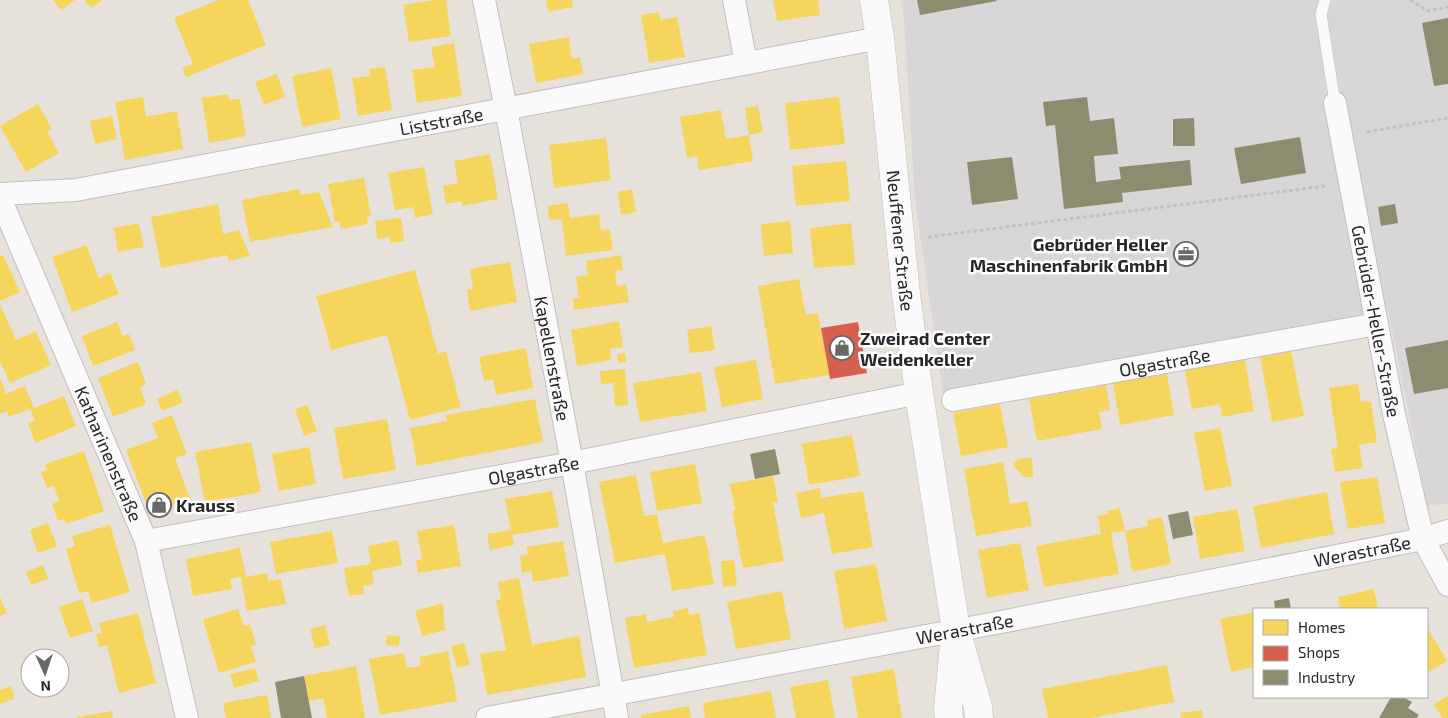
<svg xmlns="http://www.w3.org/2000/svg" width="1448" height="718" viewBox="0 0 1448 718" font-family="'Exo 2',sans-serif">
<style>
.industrial{fill:#d9d6d8}
.homes{fill:#f6d55c}
.shops{fill:#d6604d}
.industry{fill:#8c8c6e}
.lines{fill:none;stroke-linecap:round;stroke-linejoin:round}
.service-casing{stroke:#c0bebe;stroke-width:12}
.minor-casing{stroke:#c0bebe;stroke-width:24}
.secondary-casing{stroke:#c0bebe;stroke-width:29}
.path{stroke:#c2c2c1;stroke-width:3;stroke-dasharray:4 2.5;stroke-linecap:butt}
.service{stroke:#fbfafa;stroke-width:11}
.minor{stroke:#fbfafa;stroke-width:22}
.secondary{stroke:#fbfafa;stroke-width:28}
.labels{text-anchor:middle;dominant-baseline:central;stroke-width:5;stroke-linejoin:round;paint-order:stroke}
.street-label{font-size:18px;fill:#272727;stroke:#fff}
.poi-label{font-size:18px;font-weight:bold;fill:#272727;stroke:#fff;text-anchor:start}
</style>
<rect width="100%" height="100%" fill="#e7e1dc"/>
<path class="industrial" d="M901 0H1448V504L1427 505 1388 310 943 394 915 199 904 18Z"/>
<path class="homes" d="M53 0H75L61 10Z
M84 0H102L91 8Z
M218 0H248L266 45 186 77 182 68 193 64 174 18Z
M435 0H446L451 36 409 42 403 5Z
M546 0H572L573 7 548 12Z
M773 0H818L820 15 777 21Z
M659 12 660 20 677 17 685 57 649 63 641 15Z
M569 37 572 59 580 57 583 74 536 83 529 44Z
M454 43 462 96 417 103 412 70 435 67 431 47Z
M385 67 392 110 358 116 352 78 370 76 369 69Z
M331 68 341 119 302 127 292 76Z
M277 74 285 97 264 105 255 82Z
M228 94 229 100 240 99 246 136 209 143 202 98Z
M143 97 146 117 177 111 183 149 125 160 115 102Z
M839 97 845 144 790 150 785 103Z
M38 104 52 129 47 132 59 153 26 172 0 126Z
M758 106 763 132 749 135 745 108Z
M721 110 726 139 749 135 753 161 699 170 697 156 687 158 680 117Z
M112 116 117 139 95 144 90 121Z
M606 138 611 180 554 188 549 145Z
M490 154 498 199 462 206V201L446 204 443 186 458 183 454 161Z
M846 161 850 201 796 206 792 166Z
M424 167 433 214 415 218 413 207 395 210 388 173Z
M364 178 371 216H367L368 224 341 229 339 221 335 222 328 184Z
M299 189 300 195 319 192 333 227 250 242 242 200Z
M632 189 636 212 621 215 618 192Z
M568 203 570 218 599 214 601 230 610 229 613 250 566 256 562 219 549 220 548 206Z
M218 204 223 234 239 230 250 256 229 261 227 255 161 268 151 217Z
M401 218 404 241 391 243 390 237 377 239 375 221Z
M790 221 793 253 764 256 761 224Z
M139 223 144 247 118 252 114 228Z
M851 223 855 265 814 268 810 228Z
M86 245 99 278 110 273 119 294 72 312 52 257Z
M3 255 20 292 0 301V256Z
M621 255 623 270 615 271 617 286 626 284 629 302 574 310 573 298H579L576 277 588 275 586 261Z
M510 262 517 302 470 311 467 290 473 289 470 269Z
M415 270 438 354 446 351 461 407 410 420 387 335 331 350 316 296Z
M799 279 806 315 818 313 829 375 775 384 758 286Z
M0 304 16 340 36 331 51 365 10 383 0 361Z
M619 321 623 347 610 349 611 360 577 366 571 330Z
M117 322 123 336 129 334 135 350 93 366 82 336Z
M711 326 715 350 690 353 687 330Z
M526 348 533 388 496 395 493 379 484 381 479 357Z
M1291 351 1304 416 1272 422 1260 357Z
M625 353 626 362 618 363 617 354Z
M756 360 763 399 722 407 714 367Z
M1245 360 1254 411 1222 417 1220 404 1192 409 1185 370Z
M138 362 146 384 140 387 146 404 113 417 98 378Z
M625 369 628 405 615 406 613 383 601 384 600 371Z
M701 372 707 411 640 422 633 383Z
M1167 373 1174 415 1120 425 1113 383Z
M0 378 6 394 25 386 34 408 64 396 76 426 35 443 28 423 35 421 30 409 9 417 7 411 0 414Z
M1358 384 1361 402 1371 401 1377 442 1359 445 1363 468 1335 472 1331 449 1338 448 1329 388Z
M1106 385 1110 410 1099 412 1102 429 1037 441 1029 399Z
M177 390 183 402 162 411 157 399Z
M535 399 543 442 417 466 410 428 447 421 446 415Z
M1000 404 1008 447 961 456 953 413Z
M307 405 317 431 304 436 295 409Z
M172 415 187 454 175 458 190 499 150 514 126 450 158 438 152 423Z
M387 419 396 470 343 479 334 428Z
M1220 428 1232 486 1205 491 1194 433Z
M852 435 860 476 809 485 802 444Z
M251 442 261 492 205 502 195 452Z
M309 447 316 484 279 491 272 454Z
M84 451 104 511 66 524 64 519 58 521 52 504 59 501 54 486 47 488 41 472 47 470 45 464Z
M1032 458 1033 477H1024L1013 465 1018 459Z
M1003 462 1010 504 1027 501 1032 526 976 536 964 469Z
M695 464 702 503 657 511 650 472Z
M636 475 644 516 657 514 663 543 705 535 714 584 672 591 665 554 615 563 599 482Z
M773 476 778 502 773 503 784 561 743 568 732 511 735 510 730 484Z
M1377 477 1385 523 1348 529 1340 482Z
M820 488 821 498 863 491 873 547 832 554 824 513 801 518 796 493Z
M552 491 559 527 512 535 514 545 490 550 487 534 511 530 505 499Z
M1327 492 1334 534 1261 548 1253 506Z
M1120 508 1125 531 1148 526 1147 520 1162 517 1171 564 1132 572 1125 531 1111 533 1119 574 1044 587 1036 546 1101 534 1098 516 1108 514 1107 511Z
M1237 509 1245 551 1200 559 1193 517Z
M48 523 57 546 38 553 30 530Z
M110 525 130 592 92 603 88 591 79 593 66 549 75 546 72 536Z
M454 525 461 566 418 573 416 560H422L417 531Z
M332 531 338 563 276 574 270 542Z
M398 540 402 565 372 571 374 584 363 586 364 594 349 596 344 568 371 564 368 546Z
M563 541 569 576 533 582 531 571 522 573 520 556 528 554 526 547Z
M1020 543 1029 590 987 598 978 550Z
M240 548 246 577 267 573 268 581 281 579 286 604 247 611 241 577 230 579 232 589 193 596 186 559Z
M734 560 737 586 723 587 721 561Z
M876 564 887 621 844 629 834 571Z
M43 565 48 579 31 585 26 572Z
M519 578 532 645 579 636 586 677 487 695 480 654 506 650 496 600 501 599 498 582Z
M1374 589 1378 609H1340L1338 597Z
M782 591 791 639 736 649 727 602Z
M0 597 7 613 0 616Z
M82 599 93 631 70 638 59 607Z
M443 603 445 630 422 636 415 611Z
M688 608 689 615 699 613 707 655 634 668 625 618 646 614 647 622 674 617 673 611Z
M238 609 244 626 250 624 256 644 251 646 256 662 219 673 203 619Z
M1254 612V667L1231 672 1220 619Z
M138 613 156 683 119 693 107 645 99 647 96 634 102 633 99 623Z
M325 625 330 645 315 648 310 629Z
M1427 627 1447 661 1427 673Z
M387 635 400 636 399 646 386 645Z
M464 643 470 665 457 668 451 646Z
M448 651 457 701 380 715 369 659 404 653 407 668 421 666 419 657Z
M1167 665 1174 702 1092 718H1048L1042 689Z
M356 666 365 718H327L323 698 308 701 304 676Z
M255 668 259 681 234 688 230 674Z
M894 669 902 718H858L851 677Z
M828 680 835 718H796L790 687Z
M10 686 15 698 0 704V690Z
M771 691 776 718H705L703 703Z
M267 695 271 718H226L223 703Z
M1448 696V718H1442L1434 704Z
M689 706 691 718H641V715Z
M1202 710 1203 718H1181L1180 713Z
M112 711 113 718H77V717Z"/>
<path class="shops" d="M858 322 867 373 830 379 821 328Z"/>
<path class="industry" d="M917 0H996L997 1 920 15Z
M1448 18V84L1434 86 1422 23Z
M1087 97 1090 121 1114 118 1118 154 1094 156 1096 182 1121 179 1119 167 1190 160 1192 185 1122 193 1123 202 1064 209 1055 125 1046 126 1043 102Z
M1194 118 1195 146H1173V119Z
M1300 137 1306 173 1241 184 1234 148Z
M1012 157 1018 199 972 205 967 162Z
M1395 204 1398 223 1381 226 1378 207Z
M1448 340V388L1414 394 1405 348Z
M775 449 780 474 755 479 750 454Z
M1188 511 1193 535 1173 539 1168 515Z
M1289 598 1291 609H1275L1274 601Z
M304 676 312 718H281L275 682Z
M1391 697H1403L1412 702 1408 708 1419 715 1417 718H1379Z"/>
<g class="lines">
<defs>
<path id="service" d="M1325 0 1321 14 1335 103"/>
<g id="minor">
<path id="s1" d="M484 0 506 109 572 463 617 718"/>
<path d="M734 0 746 63"/>
<path id="s2" d="M1335 103 1394 414 1423 539 1448 585"/>
<path id="s3" d="M0 194 76 190 880 38"/>
<path id="s4" d="M0 198 146 541 187 718"/>
<path id="s5" d="M953 400 1377 324"/>
<path id="s6" d="M146 541 572 463 919 393"/>
<path id="s7" d="M487 718 1001 622 1423 539 1448 531"/>
</g>
<g id="secondary">
<path id="s8" d="M874 0 880 38 906 294 919 393 956 630 978 707 979 718"/>
<path d="M949 718 948 709 954 644"/>
</g>
</defs>
<use href="#service" class="service-casing"/>
<use href="#minor" class="minor-casing"/>
<use href="#secondary" class="secondary-casing"/>
<path class="path" d="M1410 0 1428 11 1448 7
M1367 132 1448 118
M928 237 1326 186"/>
<use href="#service" class="service"/>
<use href="#minor" class="minor"/>
<use href="#secondary" class="secondary"/>
</g>
<defs>
<symbol id="office-ring" viewBox="-11 -11 22 22"><circle r="9.5" fill="#fff" stroke="#6a6866" stroke-width="1.5"/><path d="M-6-3h4V-5.5h4V-3h4V5H-6ZM-1-4.5V-3h2v-1.5ZM-6 0V1H6V0Z" fill="#6a6866"/></symbol>
<symbol id="shop-ring" viewBox="-11 -11 22 22"><circle r="9.5" fill="#fff" stroke="#6a6866" stroke-width="1.5"/><path d="M-5-2.5h2.3a2.7 3.5 0 0 1 5.4 0H5L5.5 6h-11ZM-1.5-2.5h3a1.5 2.3 0 0 0-3 0Z" fill="#6a6866"/></symbol>
</defs>
<g fill-rule="evenodd">
<use href="#office-ring" x="1172" y="240" width="28" height="28"/>
<use href="#shop-ring" x="828" y="334" width="28" height="28"/>
<use href="#shop-ring" x="145" y="491" width="28" height="28"/>
</g>
<g class="labels">
<g class="street-label">
<text stroke="none"><textPath href="#s3" startOffset="448">Liststraße</textPath></text>
<text stroke="none"><textPath href="#s8" startOffset="242">Neuffener Straße</textPath></text>
<text stroke="none"><textPath href="#s2" startOffset="222">Gebrüder-Heller-Straße</textPath></text>
<text stroke="none"><textPath href="#s1" startOffset="365">Kapellenstraße</textPath></text>
<text stroke="none"><textPath href="#s5" startOffset="215">Olgastraße</textPath></text>
<text stroke="none"><textPath href="#s4" startOffset="278">Katharinenstraße</textPath></text>
<text stroke="none"><textPath href="#s6" startOffset="394">Olgastraße</textPath></text>
<text stroke="none"><textPath href="#s7" startOffset="891">Werastraße</textPath></text>
<text stroke="none"><textPath href="#s7" startOffset="486">Werastraße</textPath></text>
</g>
<g class="poi-label">
<text x="1168" y="244" text-anchor="end">Gebrüder Heller<tspan x="1168" dy="21">Maschinenfabrik GmbH</tspan></text>
<text x="860" y="338">Zweirad Center<tspan x="860" dy="21">Weidenkeller</tspan></text>
<text x="176" y="505">Krauss</text>
</g>
</g>
<rect x="1253" y="608" width="175" height="90" fill="#ffffff" stroke="#a9a9a9"/>
<rect x="1263" y="620" width="25" height="15" fill="#f6d55c" stroke="#a9a9a9"/>
<text x="1298" y="633" font-size="15" fill="#272727">Homes</text>
<rect x="1263" y="646" width="25" height="15" fill="#d6604d" stroke="#a9a9a9"/>
<text x="1298" y="658" font-size="15" fill="#272727">Shops</text>
<rect x="1263" y="670" width="25" height="15" fill="#8c8c6e" stroke="#a9a9a9"/>
<text x="1298" y="683" font-size="15" fill="#272727">Industry</text>
<g transform="translate(45 673) rotate(177)"><circle r="24" fill="#ffffff" stroke="#a9a9a9"/>
<path d="M0-4L9 19L0 12L-9 19Z" fill="#6a6866"/>
<text y="-8" font-size="14" font-weight="bold" text-anchor="middle" fill="#272727">N</text>
</g>
</svg>
